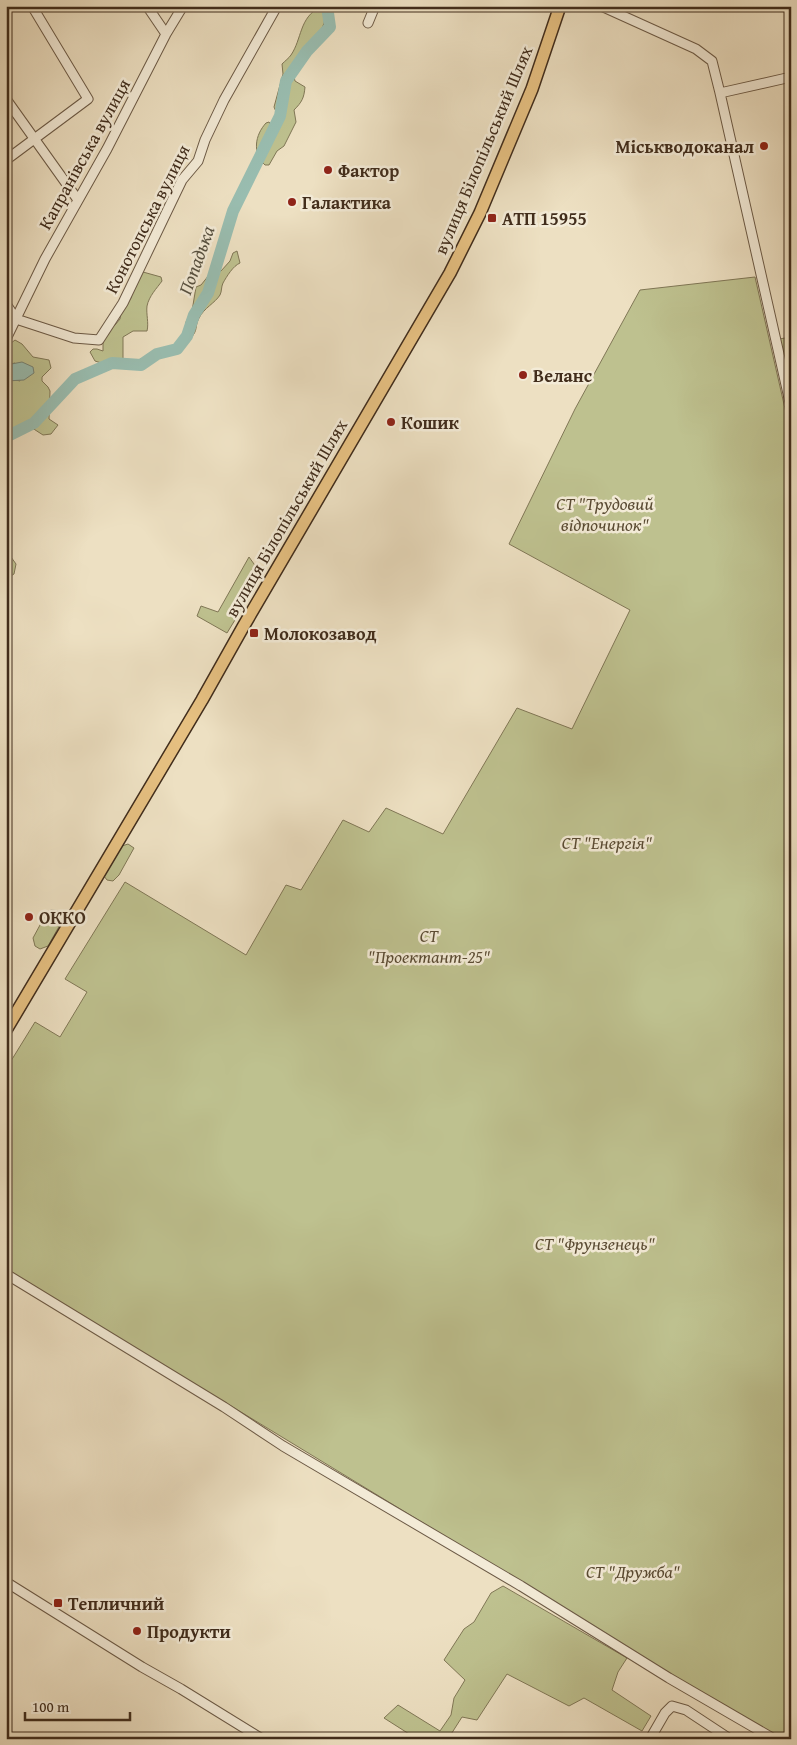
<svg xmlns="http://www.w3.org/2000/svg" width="797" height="1745" viewBox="0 0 797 1745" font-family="'Gentium Book Plus',serif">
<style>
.green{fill:#bec18f;stroke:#807756}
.water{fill:#99bdb0;stroke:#768375}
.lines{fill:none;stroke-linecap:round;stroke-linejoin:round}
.river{stroke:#99bdb0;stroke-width:12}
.minor-casing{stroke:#6c5a46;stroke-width:11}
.major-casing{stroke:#412d1c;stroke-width:14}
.minor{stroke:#f3ebd7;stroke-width:9}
.major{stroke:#e6c081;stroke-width:11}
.poi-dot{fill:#8f2418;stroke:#f3ebd7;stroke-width:2}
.labels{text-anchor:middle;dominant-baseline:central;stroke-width:5;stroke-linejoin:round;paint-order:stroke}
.poi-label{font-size:18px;font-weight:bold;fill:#412d1c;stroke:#f3ebd7;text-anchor:start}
.street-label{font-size:18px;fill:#412d1c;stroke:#f3ebd7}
.park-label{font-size:18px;font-style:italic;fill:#5a4b33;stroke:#f3ebd7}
.water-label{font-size:19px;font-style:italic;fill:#575141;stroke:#f3ebd7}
</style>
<rect width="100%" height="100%" fill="#ede0c2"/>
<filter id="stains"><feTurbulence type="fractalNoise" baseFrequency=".004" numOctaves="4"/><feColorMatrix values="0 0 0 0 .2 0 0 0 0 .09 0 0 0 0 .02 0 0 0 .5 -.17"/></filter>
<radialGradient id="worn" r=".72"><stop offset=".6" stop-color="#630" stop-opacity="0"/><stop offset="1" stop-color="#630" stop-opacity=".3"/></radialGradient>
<path class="green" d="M320 7 324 8C330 28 310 45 298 60L297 66 299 70 294 77 295 81 305 87C304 98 302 102 294 110L296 122 284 146 277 151 269 165H265C252 153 255 135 266 123L269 122 274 129 278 127 280 121 274 107 283 74 282 64C285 61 289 58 291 55 302 39 299 18 320 7Z
M237 251 240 263C233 266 227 276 223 283 221 287 222 291 220 295 215 303 204 308 199 318 194 328 199 329 190 339L185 336 186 322 192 311 196 287 201 285 209 275 221 271 230 261 233 253Z
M143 272 161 277 162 281C157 288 149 296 147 306 146 314 149 323 147 331H133L123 337V366H111L95 361 90 352 93 349H97L103 351V340L109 333 111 326 115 325 120 319 121 311 131 298V289Z
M755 277 791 435V1739H778L6 1269V1069L35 1022 60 1037 87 992 65 979 125 882 246 955 286 885 301 890 343 820 369 832 386 808 443 834 517 708 572 729 630 610 509 544 575 409 640 290Z
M791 337V391L779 339Z
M15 340 22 344 33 357 49 360 51 368 42 377V381L48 387 50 391 49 419 58 425 51 434 43 435 26 424 18 426 6 439V381L12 379 20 381 15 363 6 365V347Z
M6 550 16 564 14 574 6 579Z
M249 557 259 571 250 589 249 597 227 633 197 616 201 606 218 612Z
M128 844 134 848 119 875 113 881 107 880 104 876 122 846Z
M51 910 63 911 66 914 48 946 40 949 35 946 33 938 47 912Z
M503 1586 627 1658 618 1672 612 1690 651 1716 642 1731 584 1698 569 1706 507 1674 477 1720 462 1717 448 1739H417L384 1718 398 1705 440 1731 451 1715 454 1698 465 1680 444 1660 464 1629 474 1622 491 1593Z"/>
<path class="water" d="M22 362 33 367 34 373 24 380 6 381V365Z"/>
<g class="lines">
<path class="river" d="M6 437 34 423 75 379 112 363 141 365 157 354 177 349 187 336 194 315 208 293 233 211 280 116 286 81 307 51 330 27 327 6"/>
<defs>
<path id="minor" d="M147 6 166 34
M601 6 696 49 712 61 720 93 791 77
M368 23 375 6
M720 93 791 407
M6 99 78 200
M6 160 88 99 32 6
M6 304 16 319
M16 319 74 338 99 340 123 303 182 180 198 161 205 140 224 100 277 6
M6 339 45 259 107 149 166 34 183 6
M6 1274 224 1407 283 1446 521 1586 669 1678 774 1739
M6 1582 142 1667 181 1689 262 1739
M650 1739 665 1713 672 1706 686 1710 730 1739"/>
<path id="major" d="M6 1030 202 700 243 627 450 273 480 213 532 89 560 6"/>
</defs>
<use href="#minor" class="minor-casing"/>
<use href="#major" class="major-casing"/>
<use href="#minor" class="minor"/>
<use href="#major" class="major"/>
</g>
<g class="poi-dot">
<circle cx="764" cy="146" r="5"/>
<circle cx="328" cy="170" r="5"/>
<circle cx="292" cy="202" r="5"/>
<rect x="487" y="213" width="10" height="10" rx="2.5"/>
<circle cx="523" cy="375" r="5"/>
<circle cx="391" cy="422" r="5"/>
<rect x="249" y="628" width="10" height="10" rx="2.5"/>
<circle cx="29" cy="917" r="5"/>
<rect x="53" y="1598" width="10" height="10" rx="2.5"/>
<circle cx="137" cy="1631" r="5"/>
</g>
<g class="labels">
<g class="poi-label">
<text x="754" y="146" text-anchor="end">Міськводоканал</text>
<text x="338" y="170">Фактор</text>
<text x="302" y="202">Галактика</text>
<text x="502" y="218">АТП 15955</text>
<text x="533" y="375">Веланс</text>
<text x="401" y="422">Кошик</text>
<text x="264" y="633">Молокозавод</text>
<text x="39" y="917">ОККО</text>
<text x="68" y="1603">Тепличний</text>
<text x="147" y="1631">Продукти</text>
</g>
<g class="street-label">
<text transform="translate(483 150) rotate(-67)">вулиця Білопільський Шлях</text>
<text transform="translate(84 154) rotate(-61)">Капранівська вулиця</text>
<text transform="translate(147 219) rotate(-63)">Конотопська вулиця</text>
<text transform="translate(286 518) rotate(-60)">вулиця Білопільський Шлях</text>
</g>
<g class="park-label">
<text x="605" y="503">СТ "Трудовий<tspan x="605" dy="21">відпочинок"</tspan></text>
<text x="607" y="842">СТ "Енергія"</text>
<text x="429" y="935">СТ<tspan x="429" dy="21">"Проектант-25"</tspan></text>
<text x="595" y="1243">СТ "Фрунзенець"</text>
<text x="633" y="1571">СТ "Дружба"</text>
</g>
<g class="water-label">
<text transform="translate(196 260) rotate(-70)">Попадька</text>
</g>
</g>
<rect width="797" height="1745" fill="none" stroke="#ede0c2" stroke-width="25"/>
<rect x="8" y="8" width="782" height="1730" fill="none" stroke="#412d1c" stroke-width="2.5"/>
<rect x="12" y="12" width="772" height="1720" fill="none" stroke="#412d1c"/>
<path d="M25 1712v8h105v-8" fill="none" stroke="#412d1c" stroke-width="2.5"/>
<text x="32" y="1712" font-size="15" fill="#412d1c" stroke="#f3ebd7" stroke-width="4" paint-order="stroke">100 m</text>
<rect width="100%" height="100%" filter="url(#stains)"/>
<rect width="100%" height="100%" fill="url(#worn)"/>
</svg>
